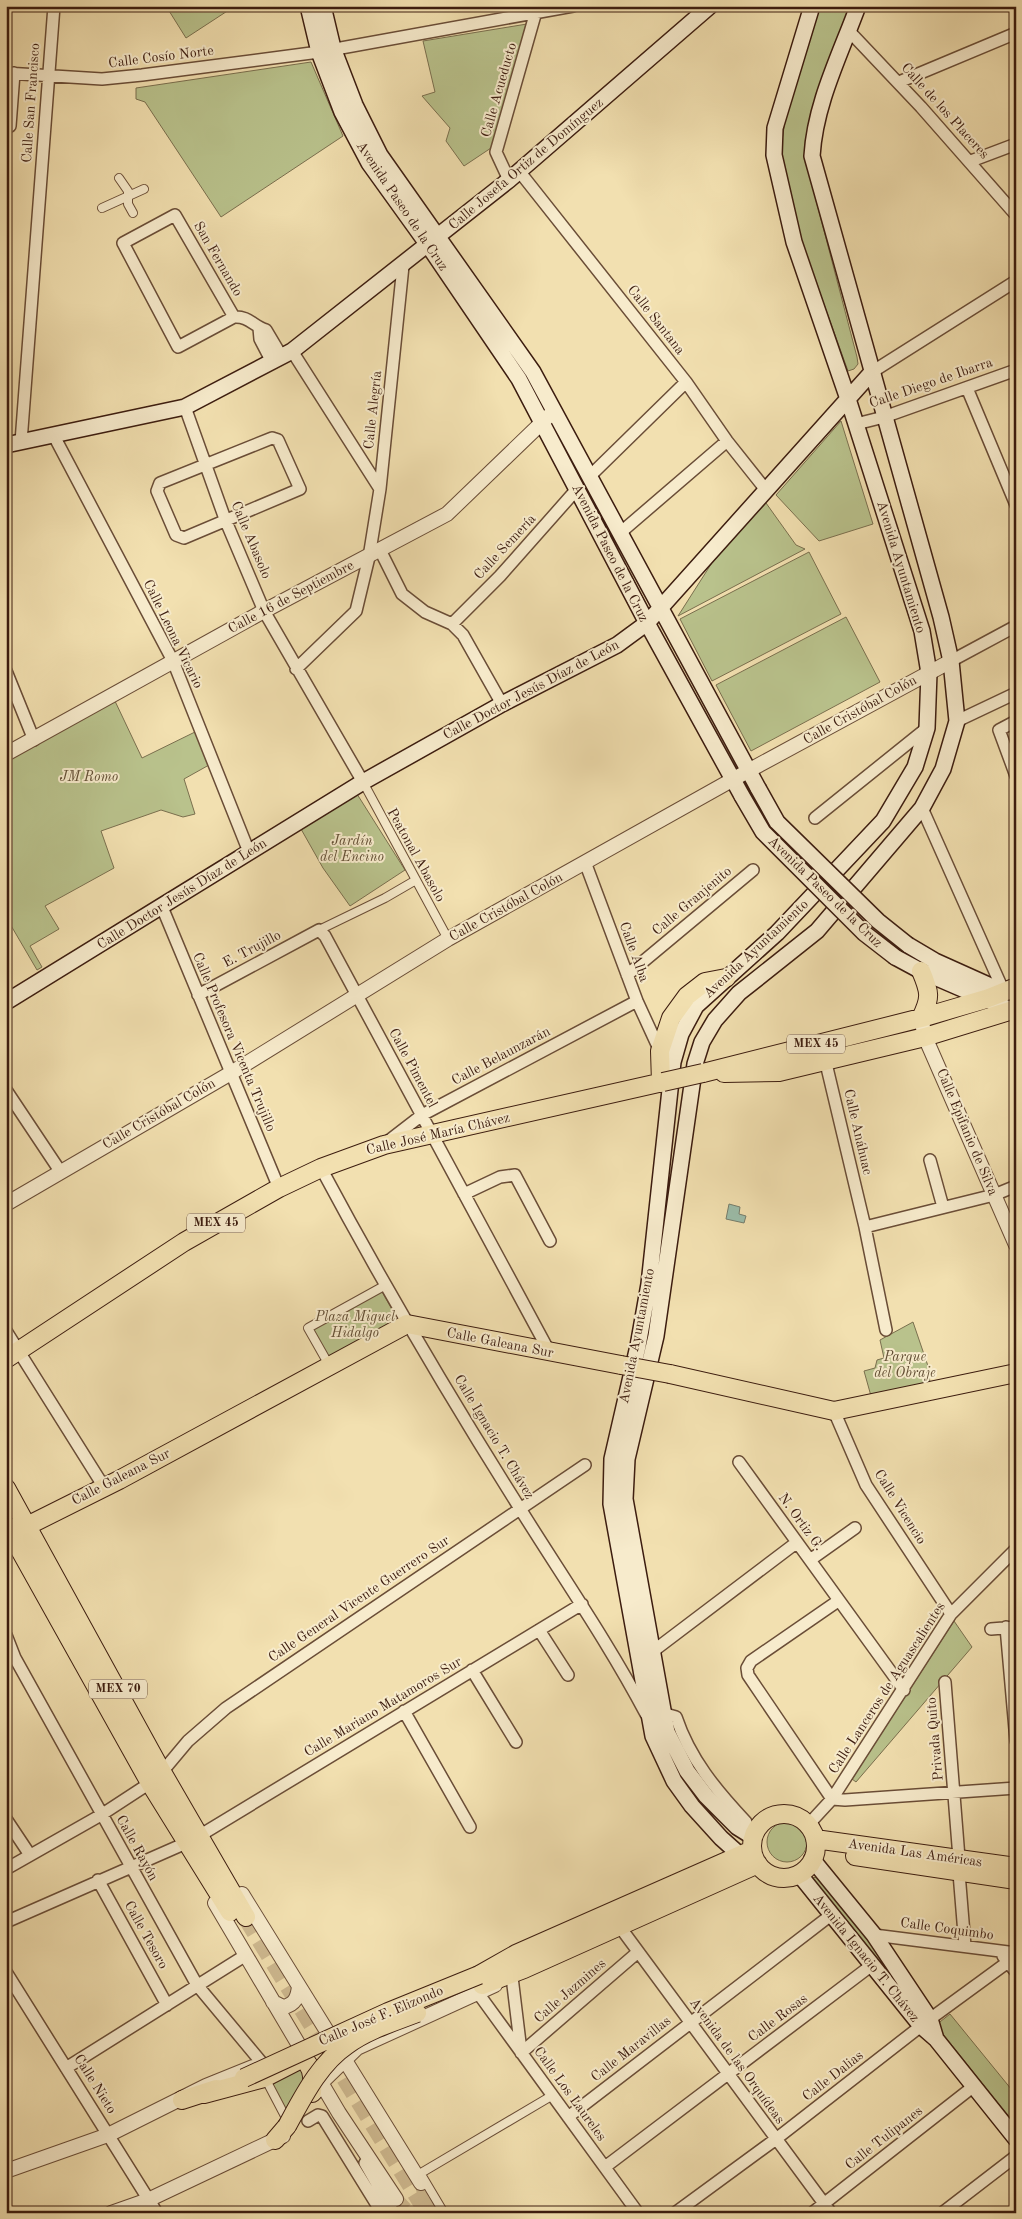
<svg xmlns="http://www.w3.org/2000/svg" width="1022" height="2219" viewBox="0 0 1022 2219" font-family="'Old Standard TT',serif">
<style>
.green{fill:#b9c28c;stroke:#7a6f4e}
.water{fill:#9bbdaa;stroke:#757d6c}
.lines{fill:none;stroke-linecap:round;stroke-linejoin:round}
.tertiary-tunnel{stroke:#ceb990;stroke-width:14;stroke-dasharray:14 7;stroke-linecap:butt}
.primary-tunnel{stroke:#ceb990;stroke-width:18;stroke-dasharray:18 9;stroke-linecap:butt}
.pedestrian-casing{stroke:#6a4d37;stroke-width:10}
.minor-casing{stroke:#6a4d37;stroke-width:14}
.tertiary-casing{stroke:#6a4d37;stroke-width:16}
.secondary-casing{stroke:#3c1c0f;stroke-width:18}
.primary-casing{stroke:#3c1c0f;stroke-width:20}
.pedestrian{stroke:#f7ebcc;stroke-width:8}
.minor{stroke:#f7ebcc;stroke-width:11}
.tertiary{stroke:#f7ebcc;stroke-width:14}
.secondary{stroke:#f7ebcc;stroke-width:15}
.primary{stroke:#f2e0b0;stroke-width:18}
.secondary-bridge-casing{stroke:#3c1c0f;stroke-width:18;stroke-linecap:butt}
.primary-bridge-casing{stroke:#3c1c0f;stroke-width:20;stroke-linecap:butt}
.secondary-bridge{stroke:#f7ebcc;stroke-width:15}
.primary-bridge{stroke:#f2e0b0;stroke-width:18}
.labels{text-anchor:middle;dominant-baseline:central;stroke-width:4;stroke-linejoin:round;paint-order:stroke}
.shield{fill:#f7ebcc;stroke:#745a48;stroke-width:1}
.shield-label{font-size:12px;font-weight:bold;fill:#3c1c0f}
.street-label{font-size:14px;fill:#3c1c0f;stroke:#f7ebcc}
.park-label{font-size:14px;font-style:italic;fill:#624e34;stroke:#f7ebcc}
</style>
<rect width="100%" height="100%" fill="#f2e0b0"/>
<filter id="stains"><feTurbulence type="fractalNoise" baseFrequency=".004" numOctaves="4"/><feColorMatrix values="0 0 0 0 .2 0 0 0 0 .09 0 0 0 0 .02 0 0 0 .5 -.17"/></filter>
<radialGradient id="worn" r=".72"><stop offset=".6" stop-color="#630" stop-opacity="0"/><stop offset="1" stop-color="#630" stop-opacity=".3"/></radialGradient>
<path class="green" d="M166 6H235L186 38Z
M818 6H851L811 116 805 158 857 357 858 364 854 369 848 371 798 232 780 153 790 90Z
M527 24 491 148 464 166 446 141 450 128 422 96 435 92 423 41Z
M311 62 343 136 221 217 145 102 136 99V88Z
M841 421 873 524 819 541 776 495Z
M766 503 796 545 805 549 678 616 715 558Z
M809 552 841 614 712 681 680 619Z
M846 617 880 682 751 751 716 685Z
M114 699 142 758 197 731 209 765 184 779 195 814 183 817 161 810 101 831 114 868 45 906 59 929 30 946 42 967 37 970 6 917V760Z
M357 794 405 870 350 906 323 868 301 829Z
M381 1290 398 1320 330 1360 312 1330Z
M913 1322 928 1366 930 1383 871 1396 864 1371 875 1368 877 1360 884 1358 880 1340Z
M954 1621 972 1647 856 1782 852 1779Z
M767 1842a20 20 0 1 1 40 0a20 20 0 1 1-40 0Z
M817 1877 924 2005 916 2012 812 1878Z
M950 2014 1016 2095V2126L936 2025Z
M290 2066 310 2072 286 2123 263 2081Z"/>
<path class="water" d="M729 1204 740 1207 739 1214 746 1216 744 1223 726 1219Z"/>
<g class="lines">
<path class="tertiary-tunnel" d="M421 2183 431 2213
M396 2199 409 2213"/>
<path class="primary-tunnel" d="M246 1917 428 2213"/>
<defs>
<path id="pedestrian" d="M119 178 128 191V204L133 213
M102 208 144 189
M363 782 448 939
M319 930 385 898 416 880
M329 1365 308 1328 384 1286
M265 2078 286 2118
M421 2173 553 2095
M422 2176 444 2213"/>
<path id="minor" d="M849 31 921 107 1016 215
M6 73 102 79 142 75 319 52 573 6
M899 82 1016 33
M6 126H10L14 73
M971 161 1016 144
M519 171 686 382 727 441 766 490
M509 180 496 152 537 8
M234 317 175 215 123 243 178 347 234 317C249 316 253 326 266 330L282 357
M259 328 260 339 272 362
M292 351 380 489
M872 372 1016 281
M967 388 1016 505
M185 407 225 519 264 611 363 782
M856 424 884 417 1016 370
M54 436 173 661 249 852
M272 438 278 440 300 489 184 538 176 535 157 491 160 483Z
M21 442 54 6
M590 476 686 382
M620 533 727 441
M380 550 402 594 425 612 452 624 463 635 502 704
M452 624 500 576 577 489
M951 661 1016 626
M296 669 356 611 369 557 380 489 403 266
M6 671 34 740
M957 721 1016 693
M1016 721 999 730 1016 776
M922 808 1004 992
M815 818 927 728
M585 862 637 1001 660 1051
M162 907 279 1188
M627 975 753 870
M198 995 319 930 325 936 550 1353
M824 1055 865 1227 886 1330
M6 1090 60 1171
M387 1142 422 1115 637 1001
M930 1160 943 1207
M321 1168C383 1284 449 1396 519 1507 562 1576 608 1642 646 1714
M464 1194 500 1177 515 1175 550 1241
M865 1227 994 1195 1016 1186
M6 1331 104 1487
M834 1411 866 1485 951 1614
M739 1462 904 1690
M810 1560 855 1528
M838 1601 751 1661 747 1668 748 1675 832 1799 845 1800 1016 1788
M1006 1627 1016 1741
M991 1629 1016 1627
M539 1630 568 1675
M6 1635 15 1658 197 1985 262 2063
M652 1652 796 1543
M472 1670 516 1742
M945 1682 959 1858
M404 1711 470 1827
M662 1713 676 1717C690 1759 716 1790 746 1822L745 1833
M162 1772 188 1741 226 1708 585 1465
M6 1819 30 1855
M808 1825 832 1799 951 1614 1016 1549
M199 1836 582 1604
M6 1869 101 1815 150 1783
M959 1873 965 1946
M98 1880 167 2005
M6 1922 186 1843
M620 1927 831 2213
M874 1935 1016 1953
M1003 1956 1016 1972
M6 1972 157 2213
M512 1977 521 2051
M478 1993 638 2213
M521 2053 638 1952
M66 2068 246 1955
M568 2117 831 1915
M308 2121 318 2115 322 2116 382 2213
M365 2163 392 2210 391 2213
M605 2167 872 1965
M675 2213 776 2139 930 2019 1008 1962
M812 2213 974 2086
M942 2213 1016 2156"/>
<path id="tertiary" d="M6 754 264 611 447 514 554 411
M921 1018 925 1037 1016 1245
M6 1204 231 1073 448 939 748 771 951 661
M242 1894 421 2183
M215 1903 339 2113 396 2199
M273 2002 283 2007C295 2005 298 1997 299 1986
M315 2093 321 2083 357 2048 495 1985
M6 2171 108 2135 206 2086 253 2067
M111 2213 148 2200 283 2136"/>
<path id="secondary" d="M308 6 319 52 342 112 369 163 428 245 519 379 647 623 742 796
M323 6 333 48 355 105 380 155 533 372 758 788
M6 445 185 407 292 351 509 180 710 6
M908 945 935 961 1004 992
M895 957 921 971 1011 1010
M6 1002 363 782 502 704 617 645 647 623 872 372
M753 1837 737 1827 706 1796 687 1771 667 1732 625 1499 627 1459 656 1336 695 1064 702 1042 715 1020 739 993 817 931 922 808 943 769 957 721 951 661 941 617 812 156C815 104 840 55 858 6
M740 1855 721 1838 692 1806 674 1781 653 1736 611 1504 612 1459 638 1346 649 1284 673 1062 681 1034 696 1006 777 933 883 821 915 767 927 728 929 673 922 631 848 399 794 242 774 155 775 128 812 6
M812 1859 874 1935 930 2019 936 2039
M799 1874 921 2026 936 2039 1016 2139"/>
<path id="primary" d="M921 971C930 992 931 998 921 1018
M703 1073 921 1018 986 999 1016 987
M724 1073 779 1072 925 1037 1016 1009
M661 1083 660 1051 671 1018 687 996 705 982 726 978
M6 1359 184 1242 279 1188 321 1168 384 1145 663 1082
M670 1374 834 1411 1016 1373
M6 1488 162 1772 246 1917
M6 1525 150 1783 230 1912
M11 1534 119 1480 407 1324 621 1365
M752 1846a32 32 0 1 1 64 0a32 32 0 1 1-64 0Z
M815 1839 1016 1867
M855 1856 1016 1880
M479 1975 516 1954 752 1850
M482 1985 524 1969 758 1864
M204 2094 264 2078 301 2059C314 2064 313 2082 312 2093
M182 2100 216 2089
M275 2140 287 2126"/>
</defs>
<use href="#pedestrian" class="pedestrian-casing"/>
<use href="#minor" class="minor-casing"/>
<use href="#tertiary" class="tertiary-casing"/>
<use href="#secondary" class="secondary-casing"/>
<use href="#primary" class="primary-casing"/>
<use href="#pedestrian" class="pedestrian"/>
<use href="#minor" class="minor"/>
<use href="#tertiary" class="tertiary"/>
<use href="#secondary" class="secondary"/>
<use href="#primary" class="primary"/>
<defs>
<path id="secondary-bridge" d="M758 788 777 822 878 921 908 945
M742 796 763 832 864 933 895 957"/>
<path id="primary-bridge" d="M663 1082 703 1073
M621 1365 670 1374
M244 2078 388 2012 479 1975
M287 2126C303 2097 319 2064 347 2045 367 2030 394 2022 417 2013"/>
</defs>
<use href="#secondary-bridge" class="secondary-bridge-casing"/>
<use href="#primary-bridge" class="primary-bridge-casing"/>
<use href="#secondary-bridge" class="secondary-bridge"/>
<use href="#primary-bridge" class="primary-bridge"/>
</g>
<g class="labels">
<g class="shield">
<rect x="787" y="1034.5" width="58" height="19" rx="4"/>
<rect x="187" y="1213.5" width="58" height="19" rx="4"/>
<rect x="89" y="1679.5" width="58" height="19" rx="4"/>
</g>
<g class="shield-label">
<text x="816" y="1044">MEX 45</text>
<text x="216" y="1223">MEX 45</text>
<text x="118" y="1689">MEX 70</text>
</g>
<g class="street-label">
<text transform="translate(161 57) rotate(-7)">Calle Cosío Norte</text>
<text transform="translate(499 90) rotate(-74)">Calle Acueducto</text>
<text transform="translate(31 103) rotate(-86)">Calle San Francisco</text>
<text transform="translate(945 111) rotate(48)">Calle de los Placeres</text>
<text transform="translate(526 164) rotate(-40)">Calle Josefa Ortiz de Domínguez</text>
<text transform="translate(402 206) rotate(56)">Avenida Paseo de la Cruz</text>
<text transform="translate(218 259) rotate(60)">San Fernando</text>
<text transform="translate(656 320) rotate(52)">Calle Santana</text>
<text transform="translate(931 383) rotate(-19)">Calle Diego de Ibarra</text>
<text transform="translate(373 410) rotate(-84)">Calle Alegría</text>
<text transform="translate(251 540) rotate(67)">Calle Abasolo</text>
<text transform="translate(505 547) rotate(-47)">Calle Semería</text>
<text transform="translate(610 553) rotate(63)">Avenida Paseo de la Cruz</text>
<text transform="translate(901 567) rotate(73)">Avenida Ayuntamiento</text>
<text transform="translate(291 597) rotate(-28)">Calle 16 de Septiembre</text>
<text transform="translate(173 634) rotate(64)">Calle Leona Vicario</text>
<text transform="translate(531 690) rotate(-28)">Calle Doctor Jesús Díaz de León</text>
<text transform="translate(860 710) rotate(-29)">Calle Cristóbal Colón</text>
<text transform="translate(416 855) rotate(61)">Peatonal Abasolo</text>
<text transform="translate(825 892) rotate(44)">Avenida Paseo de la Cruz</text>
<text transform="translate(182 894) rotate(-32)">Calle Doctor Jesús Díaz de León</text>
<text transform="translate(692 901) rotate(-40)">Calle Granjenito</text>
<text transform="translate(506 907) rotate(-29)">Calle Cristóbal Colón</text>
<text transform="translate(252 949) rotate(-28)">E. Trujillo</text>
<text transform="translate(756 949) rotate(-43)">Avenida Ayuntamiento</text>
<text transform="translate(634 952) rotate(70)">Calle Alba</text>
<text transform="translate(234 1042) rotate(67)">Calle Profesora Vicenta Trujillo</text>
<text transform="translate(501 1056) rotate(-28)">Calle Belaunzarán</text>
<text transform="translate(413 1068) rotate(62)">Calle Pimentel</text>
<text transform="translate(159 1114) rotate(-30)">Calle Cristóbal Colón</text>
<text transform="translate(858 1132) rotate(77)">Calle Anáhuac</text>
<text transform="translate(967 1132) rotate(67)">Calle Epifanio de Silva</text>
<text transform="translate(438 1134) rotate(-13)">Calle José María Chávez</text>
<text transform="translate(637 1336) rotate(-79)">Avenida Ayuntamiento</text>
<text transform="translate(500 1343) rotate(11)">Calle Galeana Sur</text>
<text transform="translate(494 1437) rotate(59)">Calle Ignacio T. Chávez</text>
<text transform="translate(121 1477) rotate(-27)">Calle Galeana Sur</text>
<text transform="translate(900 1507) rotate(58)">Calle Vicencio</text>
<text transform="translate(801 1522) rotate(54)">N. Ortiz G.</text>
<text transform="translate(359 1599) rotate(-34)">Calle General Vicente Guerrero Sur</text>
<text transform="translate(887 1688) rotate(-57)">Calle Lanceros de Aguascalientes</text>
<text transform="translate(383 1707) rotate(-31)">Calle Mariano Matamoros Sur</text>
<text transform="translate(935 1739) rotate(-95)">Privada Quito</text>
<text transform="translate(137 1848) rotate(61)">Calle Rayón</text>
<text transform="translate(915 1853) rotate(8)">Avenida Las Américas</text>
<text transform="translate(947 1929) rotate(8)">Calle Coquimbo</text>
<text transform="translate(146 1935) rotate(61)">Calle Tesoro</text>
<text transform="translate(866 1958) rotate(51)">Avenida Ignacio T. Chávez</text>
<text transform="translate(570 1991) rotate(-41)">Calle Jazmines</text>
<text transform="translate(381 2016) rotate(-23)">Calle José F. Elizondo</text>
<text transform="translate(778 2018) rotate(-37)">Calle Rosas</text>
<text transform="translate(631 2049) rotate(-38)">Calle Maravillas</text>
<text transform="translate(737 2061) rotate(54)">Avenida de las Orquídeas</text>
<text transform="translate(833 2076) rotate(-38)">Calle Dalias</text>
<text transform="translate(95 2084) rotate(58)">Calle Nieto</text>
<text transform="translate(570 2094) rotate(54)">Calle Los Laureles</text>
<text transform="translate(884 2138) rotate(-38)">Calle Tulipanes</text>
</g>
<g class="park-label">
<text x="89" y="777">JM Romo</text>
<text x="352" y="841">Jardín<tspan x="352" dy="16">del Encino</tspan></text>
<text x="355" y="1317">Plaza Miguel<tspan x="355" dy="16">Hidalgo</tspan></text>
<text x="905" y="1357">Parque<tspan x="905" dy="16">del Obraje</tspan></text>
</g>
</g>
<rect width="1022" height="2219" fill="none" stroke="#f2e0b0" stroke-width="25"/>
<rect x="8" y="8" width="1007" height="2204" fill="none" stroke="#3c1c0f" stroke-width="2.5"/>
<rect x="12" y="12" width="997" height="2194" fill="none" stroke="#3c1c0f"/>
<rect width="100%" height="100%" filter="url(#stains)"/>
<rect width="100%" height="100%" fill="url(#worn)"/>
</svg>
